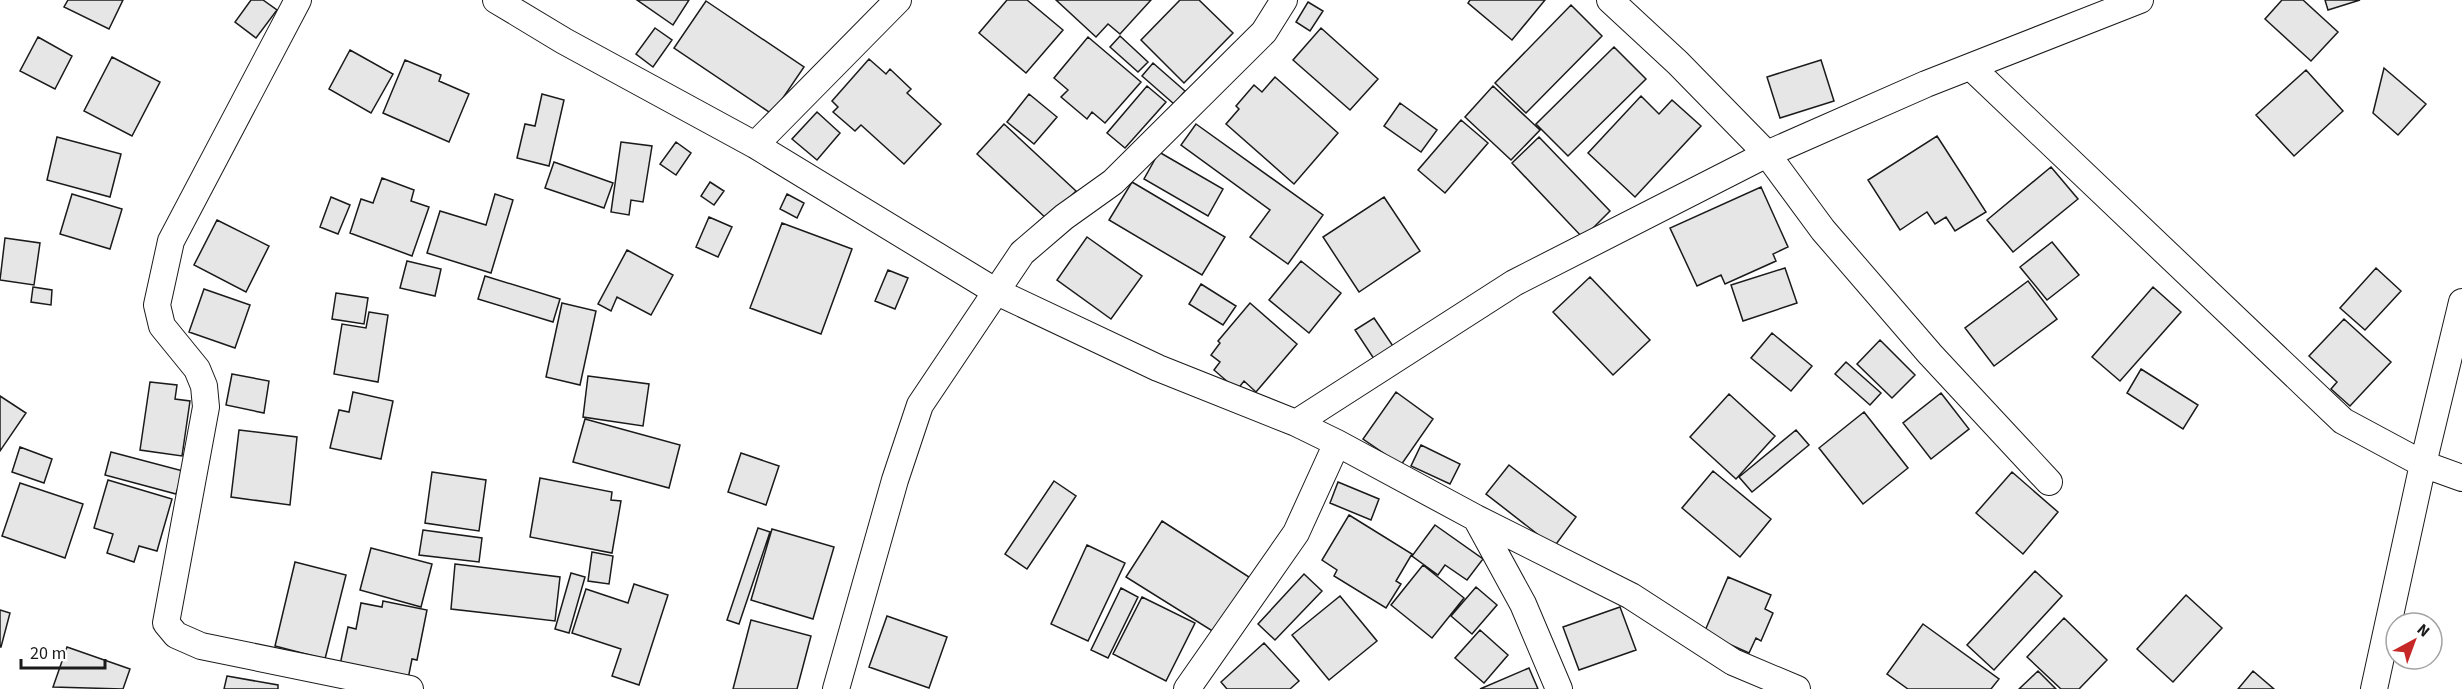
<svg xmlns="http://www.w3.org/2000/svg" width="2462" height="689" viewBox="0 0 2462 689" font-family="'Source Sans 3',sans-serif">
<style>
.building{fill:#e6e6e6;stroke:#1a1a1a;stroke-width:1.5}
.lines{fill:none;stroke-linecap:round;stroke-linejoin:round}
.minor-casing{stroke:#1a1a1a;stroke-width:28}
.minor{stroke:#fff;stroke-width:26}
</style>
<rect width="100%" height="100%" fill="#fff"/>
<path class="building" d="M68 0H123L109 29 64 7Z
M251 0H263L277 10 256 38 235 22Z
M637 0H689L673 25Z
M1007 0H1027L1063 30 1026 73 979 33Z
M1056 0H1151L1120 34 1108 24 1096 37Z
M1180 0H1199L1233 33 1184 83 1141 40Z
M1470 0H1545L1512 40 1468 3Z
M2282 0H2303L2338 32 2311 61 2265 19Z
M2325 0H2360L2328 10Z
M706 1 804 67 772 114 674 48Z
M1308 2 1323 11 1310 31 1296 22Z
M1571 5 1602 36 1526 113 1495 83Z
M655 28 672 40 653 67 636 54Z
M1321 28 1378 79 1350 110 1293 60Z
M1120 36 1148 62 1138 72 1110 47Z
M38 37 72 56 55 89 20 71Z
M1088 37 1141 82 1105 123 1092 112 1087 119 1061 97 1068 90 1054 78Z
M1614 47 1646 79 1568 156 1536 124Z
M350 50 393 74 371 113 329 89Z
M112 57 160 82 132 136 84 111Z
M869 59 886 74 890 69 911 89 907 93 941 124 904 164 861 125 855 131 833 112 838 107 832 101Z
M405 60 441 75 439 81 469 94 449 142 383 113Z
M1821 60 1834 101 1780 118 1767 77Z
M1153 63 1185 91 1174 104 1142 76Z
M2384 68 2426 104 2398 135 2373 113Z
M2306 70 2343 111 2294 156 2256 115Z
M1275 77 1338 133 1294 184 1226 124 1239 109 1236 106 1254 85 1262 92Z
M1147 86 1166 102 1125 148 1107 133Z
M1493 86 1540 130 1511 160 1465 117Z
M542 94 564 100 549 166 517 158 525 124 535 126Z
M1029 94 1057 117 1034 144 1007 122Z
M1641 96 1659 114 1672 100 1701 126 1635 197 1588 153Z
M1400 103 1437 130 1421 152 1384 126Z
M817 112 840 133 817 160 792 139Z
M1461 120 1488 143 1445 193 1418 170Z
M1004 124 1076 191 1048 220 977 154Z
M1196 124 1323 215 1288 264 1250 237 1270 210 1181 145Z
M1937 136 1986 212 1955 231 1946 217 1935 224 1927 212 1900 230 1868 180Z
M57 137 121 154 110 197 47 180Z
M1539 137 1610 211 1583 238 1512 163Z
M621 142 652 146 643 202 631 200 629 215 611 212Z
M676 142 691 153 676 175 660 164Z
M1159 152 1223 189 1208 216 1144 179Z
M554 162 613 183 604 208 545 188Z
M2051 167 2078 199 2013 252 1987 220Z
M382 178 414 190 411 201 429 207 412 256 350 233 361 199 373 203Z
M710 182 724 191 714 205 701 196Z
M1132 182 1225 237 1202 275 1109 220Z
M1761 187 1788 247 1773 254 1776 261 1725 284 1721 275 1697 286 1670 228Z
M72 194 122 209 110 249 60 234Z
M495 194 513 200 491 273 427 253 440 211 486 225Z
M787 194 804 203 797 218 780 209Z
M331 197 350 205 338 234 320 227Z
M1384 197 1420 251 1359 292 1323 237Z
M709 217 732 227 718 257 696 247Z
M217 220 269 246 246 292 194 265Z
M782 223 852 249 821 334 750 308Z
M1087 237 1142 276 1111 319 1057 280Z
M5 238 40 243 34 285 0 280Z
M2052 242 2079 275 2047 300 2020 267Z
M627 250 673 275 651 315 617 297 611 311 598 304Z
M407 261 441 269 435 296 400 288Z
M1301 261 1341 293 1309 333 1269 300Z
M1785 268 1797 303 1743 321 1731 285Z
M2376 268 2401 291 2365 330 2340 308Z
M888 270 908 278 895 309 875 301Z
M485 276 560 299 553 322 478 299Z
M1590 277 1650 340 1613 375 1553 312Z
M2028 281 2057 319 1994 366 1965 328Z
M1201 284 1236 306 1223 325 1189 304Z
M33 287 52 290 51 305 31 302Z
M2153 287 2181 312 2120 381 2092 357Z
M204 289 250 305 235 348 189 332Z
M336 293 368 298 364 324 332 319Z
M562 303 596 311 580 385 546 377Z
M1250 303 1297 344 1256 392 1244 381 1237 390 1214 370 1220 362 1211 355 1220 343 1218 341Z
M369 312 388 315 378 382 334 374 342 324 366 328Z
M1374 318 1397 352 1378 365 1355 330Z
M2344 319 2391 362 2350 406 2331 389 2337 382 2309 356Z
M1772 333 1812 366 1791 391 1751 358Z
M1880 340 1915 375 1892 398 1857 364Z
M1846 362 1881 393 1870 405 1835 374Z
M2141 369 2198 405 2183 429 2127 393Z
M232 374 269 381 264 413 226 405Z
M588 376 649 384 643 426 583 417Z
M150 382 177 385 175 399 190 401 182 456 140 450Z
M353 392 393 401 381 459 330 448 339 410 349 412Z
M1396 392 1433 419 1401 465 1363 439Z
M1941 393 1969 429 1931 459 1903 423Z
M1729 394 1775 436 1736 479 1690 437Z
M0 396 26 413 0 451Z
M1864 412 1908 468 1863 504 1819 448Z
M585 419 680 445 669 488 573 462Z
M239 430 297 437 290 505 231 497Z
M1796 430 1809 445 1752 492 1739 477Z
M1421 445 1460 464 1450 484 1411 466Z
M20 447 52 459 44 483 12 472Z
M111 452 183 471 176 494 105 475Z
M741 453 779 466 766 505 728 492Z
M1509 465 1576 517 1554 547 1486 494Z
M1713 471 1771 519 1740 557 1682 508Z
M432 472 486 480 479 531 425 523Z
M2012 472 2058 512 2023 554 1976 513Z
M540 478 612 492 611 500 621 501 612 553 530 537Z
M108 480 172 499 157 551 139 546 134 562 107 553 113 534 94 528Z
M1054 481 1076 496 1027 569 1005 554Z
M1338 482 1379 499 1371 520 1330 503Z
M20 483 83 504 65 558 2 536Z
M1349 515 1412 554 1396 581 1401 584 1386 608 1334 576 1337 570 1322 560Z
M1162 521 1249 577 1214 632 1126 577Z
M1435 525 1483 559 1467 580 1445 565 1438 575 1412 556Z
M758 528 770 532 739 624 727 620Z
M772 529 834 547 813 619 751 600Z
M423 530 482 538 479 562 419 555Z
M1087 545 1125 563 1088 641 1051 624Z
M371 548 432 564 421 607 360 590Z
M592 552 613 556 609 584 588 581Z
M295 562 346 575 325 659 275 646Z
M455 564 560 577 555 621 451 609Z
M1423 565 1464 598 1432 638 1391 605Z
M2035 571 2062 596 1994 670 1967 645Z
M571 573 585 577 569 633 555 629Z
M1304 574 1322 591 1275 640 1258 624Z
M1728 577 1771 595 1765 609 1773 613 1761 641 1756 638 1749 653 1704 633Z
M634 584 668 595 639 685 612 676 621 649 572 633 586 589 628 603Z
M1476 587 1497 605 1472 634 1451 616Z
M1121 588 1138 597 1108 658 1091 650Z
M2186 595 2222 628 2173 682 2137 649Z
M1340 596 1377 641 1329 680 1292 635Z
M1142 597 1195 623 1166 681 1113 654Z
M383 601 427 610 417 660 412 659 408 679 340 665 348 627 356 629 361 603 382 607Z
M1620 607 1636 650 1579 670 1563 627Z
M0 610 10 613 1 647H0Z
M887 616 947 637 929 688 869 667Z
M2064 618 2107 660 2079 689H2061L2027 657Z
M751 620 811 636 797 689H733Z
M1923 624 1999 679 1991 689H1908L1887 674Z
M1480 630 1508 655 1484 683 1455 658Z
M1264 643 1299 681 1290 689H1227L1221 682Z
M67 647 130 669 123 689 53 687Z
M1529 668 1538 689H1480Z
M2038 671 2056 689H2019Z
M2253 671 2274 689H2238Z
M227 676 278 685V689H224Z"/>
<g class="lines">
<defs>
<path id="minor" d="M298 0 171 241 157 305 162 326 197 369 204 386 206 407 166 623 176 635 201 646 410 689
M496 0 564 41 755 145 995 291 1158 368 1296 423 1337 443 1476 518 1631 596 1733 662 1797 689
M1610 0 1678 63 1767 154 1823 230 1930 354 2049 482
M1971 67 2343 421 2423 464 2462 478
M755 145 898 0
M1296 423 1514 283 1767 154 1926 84 2140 0
M1476 518 1523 604 1559 689
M836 689 895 480 920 405 1022 253 1064 217 1113 182 1264 32 1284 0
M1187 689 1296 533 1337 443
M2374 689 2423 464 2462 302"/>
</defs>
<use href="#minor" class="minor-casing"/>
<use href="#minor" class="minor"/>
</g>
<g transform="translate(2414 641) rotate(41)"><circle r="28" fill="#ffffff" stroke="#a3a3a3" stroke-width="1.5"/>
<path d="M0-4.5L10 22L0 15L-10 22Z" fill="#c62828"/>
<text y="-9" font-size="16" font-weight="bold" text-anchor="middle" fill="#1a1a1a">N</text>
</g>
<path d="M21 659v9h84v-9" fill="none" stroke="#1a1a1a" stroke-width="3"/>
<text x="30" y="659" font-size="18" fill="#1a1a1a" stroke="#ffffff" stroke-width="4.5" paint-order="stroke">20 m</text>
</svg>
